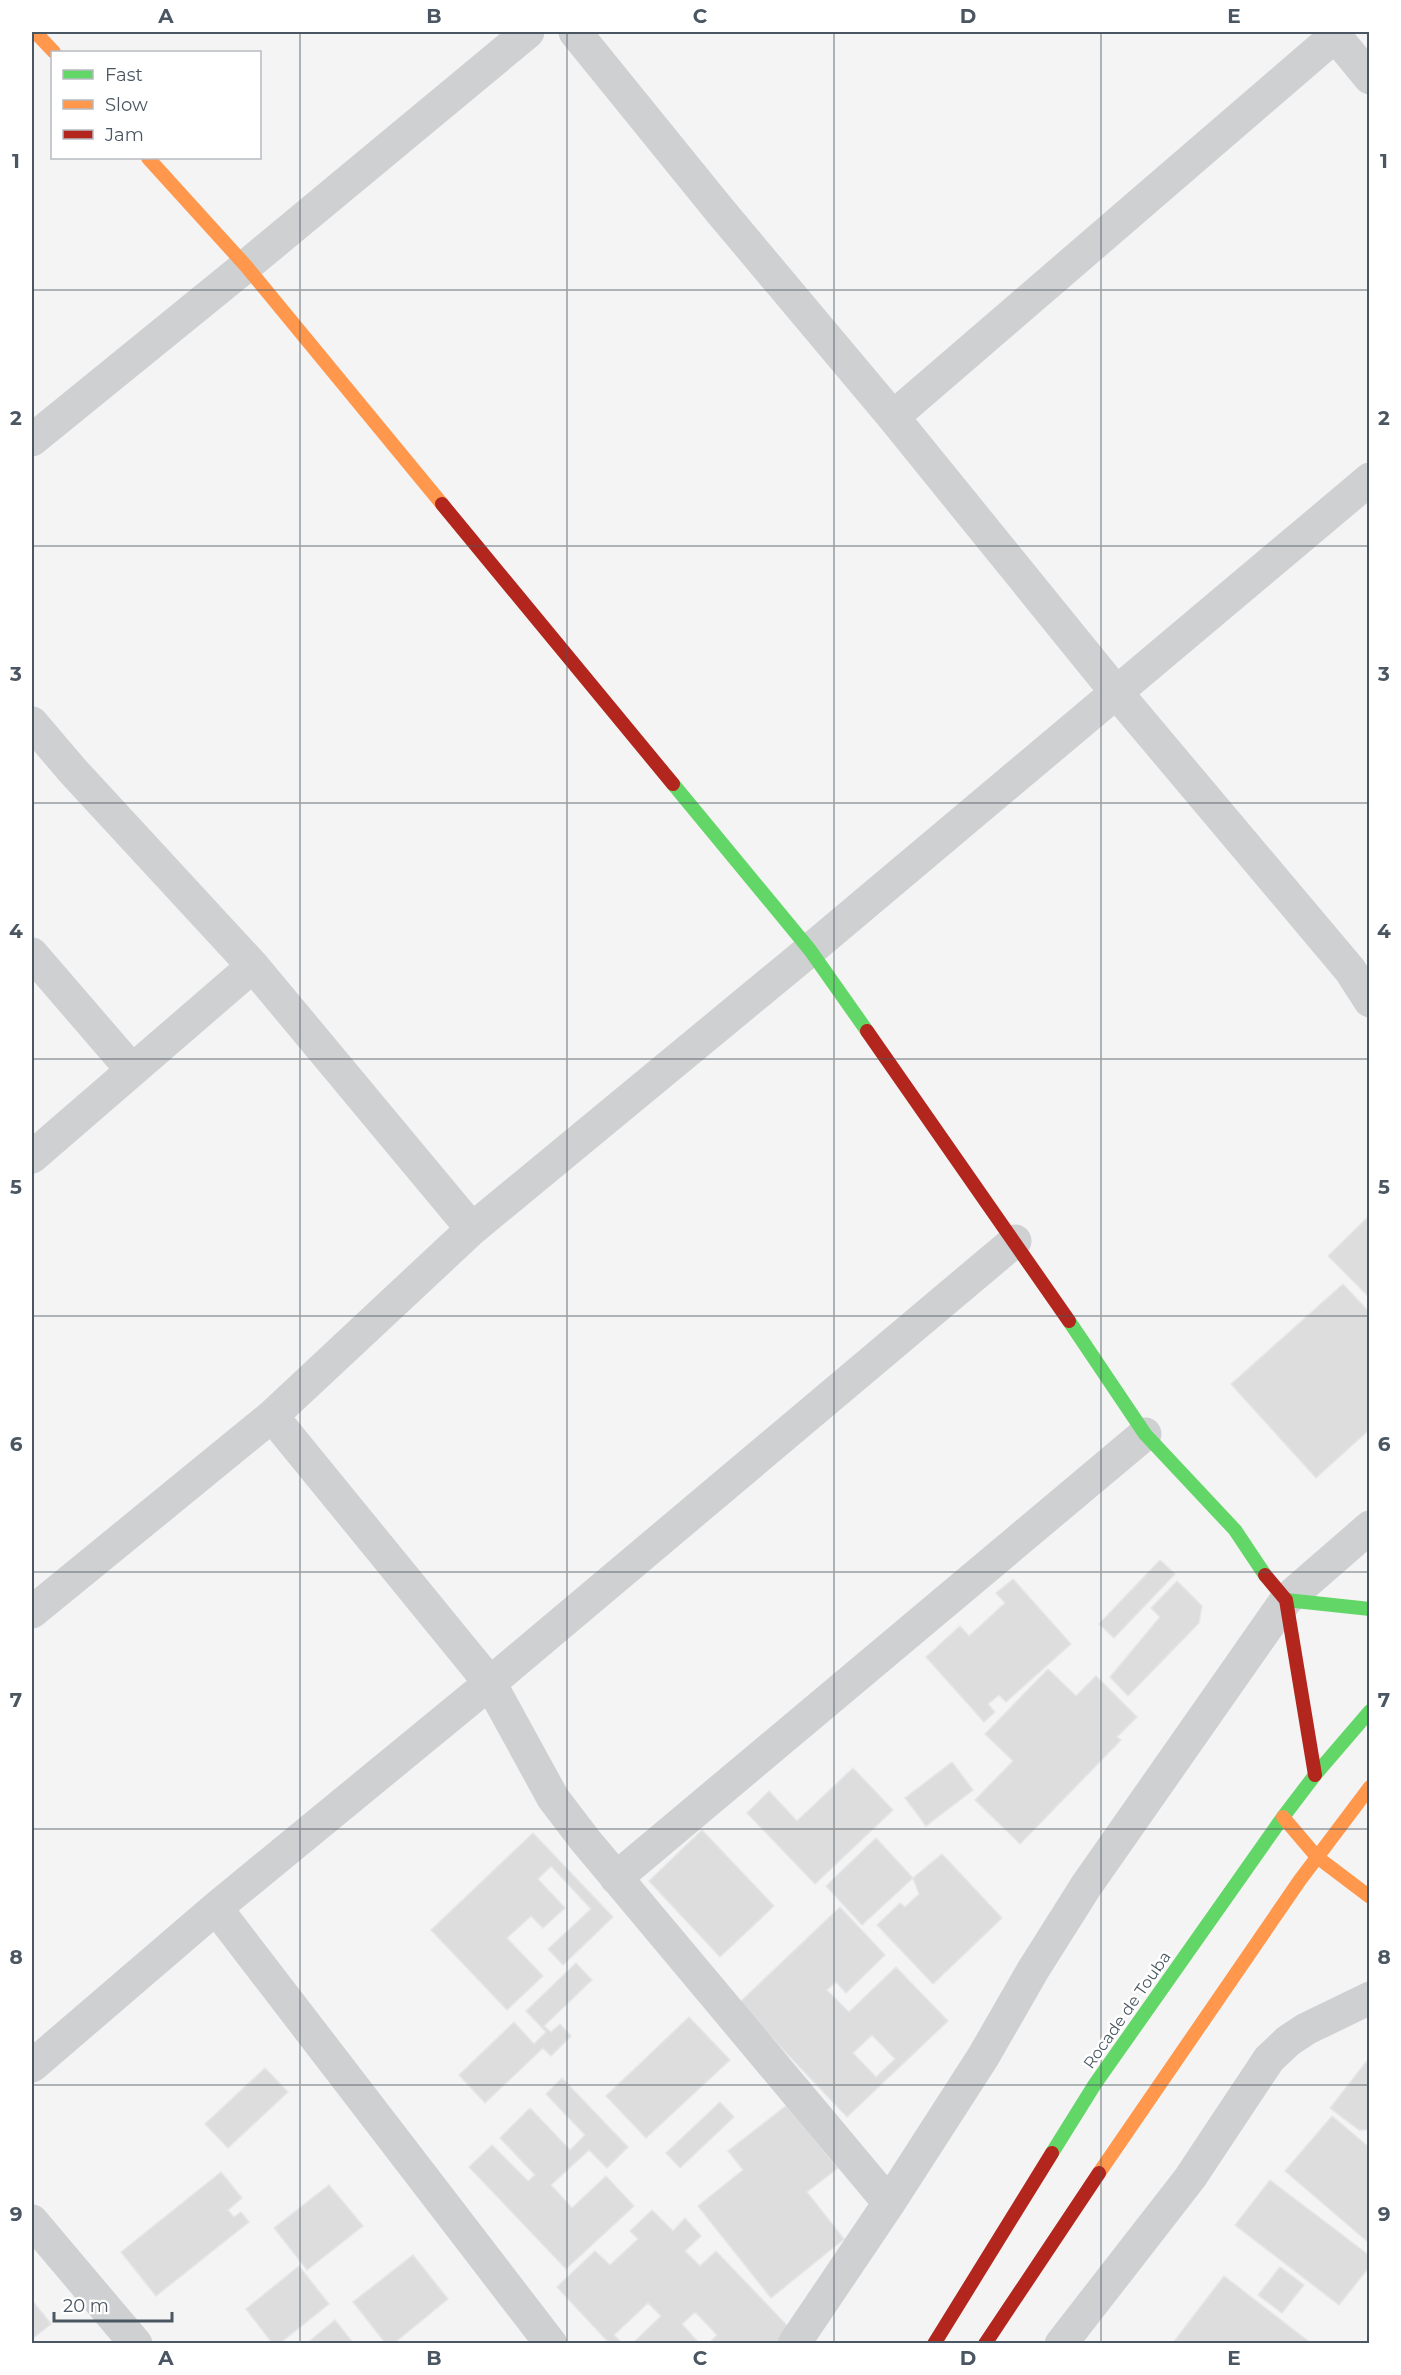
<svg xmlns="http://www.w3.org/2000/svg" width="1401" height="2375" viewBox="0 0 1401 2375" font-family="Montserrat,sans-serif">
<style>
.building{fill:#ddddde;stroke:#e5e6e7;stroke-width:1.5;fill-rule:evenodd}
.lines{fill:none;stroke-linecap:round;stroke-linejoin:round}
.street{stroke:#ced0d2;stroke-width:33}
.fast{stroke:#63d668;stroke-width:14}
.slow{stroke:#ff974d;stroke-width:14}
.jam{stroke:#b3261e;stroke-width:14}
.grid{fill:none;stroke:#4a5661;stroke-width:1.5;stroke-opacity:0.55}
.labels{text-anchor:middle;dominant-baseline:central;stroke-width:5;stroke-linejoin:round;paint-order:stroke}
.street-label{font-size:16px;fill:#4a5661;stroke:#fff}
.neatline{fill:none;stroke:#4a5661;stroke-width:2}
.grid-label{font-size:20px;text-anchor:middle;font-weight:bold;fill:#4a5661}
</style>
<rect width="100%" height="100%" fill="#f4f4f4"/>
<path class="building" d="M1370 1215V1298L1328 1256Z
M1343 1284 1370 1313V1429L1316 1478 1231 1384Z
M1160 1560 1175 1574 1114 1638 1099 1624Z
M1013 1579 1071 1644 1006 1702 999 1695 988 1704 995 1712 984 1722 926 1657 960 1626 969 1636 1005 1603 996 1593Z
M1177 1581 1202 1606 1199 1623 1128 1696 1110 1677 1160 1617 1151 1608Z
M1048 1669 1076 1696 1096 1676 1137 1717 1117 1737 1121 1740 1020 1844 975 1800 1013 1761 985 1734Z
M952 1762 973 1790 926 1826 905 1798Z
M853 1768 893 1810 815 1884 747 1813 769 1791 797 1821Z
M702 1830 774 1906 720 1957 649 1881Z
M533 1833 613 1917 563 1965 548 1949 591 1909 551 1866 538 1879 565 1908 543 1928 531 1916 507 1938 543 1976 507 2010 431 1930Z
M876 1838 913 1878 862 1925 826 1886Z
M942 1854 1002 1918 933 1984 877 1925 900 1903 905 1907 919 1894 913 1878Z
M840 1907 885 1955 846 1993 836 1982 827 1990 849 2012 896 1967 948 2021 847 2117 739 2003ZM872 2035 895 2059 876 2077 853 2053Z
M576 1963 592 1980 544 2026 551 2032 560 2024 571 2036 551 2056 543 2048 485 2103 459 2075 514 2022 534 2044 546 2032 526 2011Z
M689 2017 730 2060 646 2138 606 2096Z
M1370 2057V2130H1359L1330 2108Z
M265 2068 288 2092 228 2148 205 2124Z
M562 2078 628 2147 607 2168 589 2150 551 2185 572 2208 606 2176 634 2206 566 2269 469 2167 492 2145 528 2181 535 2175 500 2138 530 2108 570 2150 585 2135 546 2094Z
M720 2102 734 2117 680 2168 666 2153Z
M787 2105 838 2168 807 2192 844 2239 771 2298 698 2206 743 2170 728 2151Z
M1332 2116 1370 2148 1369 2243 1285 2171Z
M221 2172 242 2198 228 2210 234 2217 241 2212 249 2222 156 2296 121 2252Z
M1270 2180 1370 2256V2266L1339 2305 1235 2225Z
M329 2185 363 2226 307 2270 274 2228Z
M652 2210 673 2231 685 2218 701 2236 685 2251 700 2266 716 2251 797 2336 789 2344H708L717 2335 695 2312 682 2324 700 2344H632L661 2316 648 2303 614 2335 623 2344H610L557 2287 595 2251 610 2265 638 2239 630 2231Z
M413 2255 448 2299 393 2344H386L353 2302Z
M299 2266 329 2304 279 2344H273L246 2309Z
M1280 2267 1304 2285 1282 2313 1258 2295Z
M1224 2276 1312 2344H1172Z
M32 2300 51 2324 32 2339Z
M335 2320 354 2344H306Z"/>
<g class="lines">
<path class="street" d="M575 32 721 212 893 417 1116 692 1350 970 1370 1001
M1332 32 1370 78
M893 417 1335 36
M32 440 246 266 528 32
M32 723 72 770 253 966 472 1229
M32 954 132 1070
M32 1157 253 966
M272 1416 490 1683 553 1798 585 1840 889 2203
M32 1612 272 1416 472 1229 810 950 1370 479
M616 1878 1145 1434
M216 1908 551 2344
M32 2066 216 1908 490 1683 1015 1241
M32 2221 136 2344
M794 2344 889 2203 983 2057 1033 1970 1086 1886 1286 1600 1370 1527
M1061 2344 1190 2178 1269 2059 1288 2041 1306 2029 1370 1998"/>
<path class="fast" d="M673 784 810 950 867 1031
M1069 1321 1145 1434 1235 1530 1265 1575
M1286 1600 1370 1609
M1052 2153 1095 2084 1283 1817 1315 1775 1370 1711"/>
<path class="slow" d="M35 32 54 52
M148 158 246 266 442 504
M1283 1817 1317 1857 1370 1897
M1099 2173 1300 1880 1370 1787"/>
<path class="jam" d="M442 504 673 784
M867 1031 1069 1321
M1265 1575 1286 1600 1315 1775
M934 2344 1052 2153
M985 2344 1099 2173"/>
</g>
<path class="grid" d="M300 32V2344M567 32V2344M834 32V2344M1101 32V2344M32 290H1370M32 546H1370M32 803H1370M32 1059H1370M32 1316H1370M32 1572H1370M32 1829H1370M32 2085H1370"/>
<g class="labels">
<g class="street-label">
<text transform="translate(1127 2010) rotate(-55)">Rocade de Touba</text>
</g>
</g>
<rect width="1401" height="2375" fill="none" stroke="#ffffff" stroke-width="66"/>
<rect x="51" y="51" width="210" height="108" fill="#ffffff" stroke="#b7bbc0" stroke-width="1.5"/>
<rect x="63" y="70" width="30" height="9" fill="#63d668" stroke="#b7bbc0" stroke-width="1.5"/>
<text x="105" y="81" font-size="18" fill="#4a5661">Fast</text>
<rect x="63" y="100" width="30" height="9" fill="#ff974d" stroke="#b7bbc0" stroke-width="1.5"/>
<text x="105" y="111" font-size="18" fill="#4a5661">Slow</text>
<rect x="63" y="130" width="30" height="9" fill="#b3261e" stroke="#b7bbc0" stroke-width="1.5"/>
<text x="105" y="141" font-size="18" fill="#4a5661">Jam</text>
<path d="M54 2312v9h118v-9" fill="none" stroke="#4a5661" stroke-width="3"/>
<text x="63" y="2312" font-size="18" fill="#4a5661" stroke="#ffffff" stroke-width="4.5" paint-order="stroke">20 m</text>
<rect x="33" y="33" width="1335" height="2309" class="neatline"/>
<g class="grid-label">
<text x="166" y="23">A</text>
<text x="434" y="23">B</text>
<text x="700" y="23">C</text>
<text x="968" y="23">D</text>
<text x="1234" y="23">E</text>
<text x="16" y="168">1</text>
<text x="1384" y="168">1</text>
<text x="16" y="425">2</text>
<text x="1384" y="425">2</text>
<text x="16" y="681">3</text>
<text x="1384" y="681">3</text>
<text x="16" y="938">4</text>
<text x="1384" y="938">4</text>
<text x="16" y="1194">5</text>
<text x="1384" y="1194">5</text>
<text x="16" y="1451">6</text>
<text x="1384" y="1451">6</text>
<text x="16" y="1707">7</text>
<text x="1384" y="1707">7</text>
<text x="16" y="1964">8</text>
<text x="1384" y="1964">8</text>
<text x="16" y="2221">9</text>
<text x="1384" y="2221">9</text>
<text x="166" y="2365">A</text>
<text x="434" y="2365">B</text>
<text x="700" y="2365">C</text>
<text x="968" y="2365">D</text>
<text x="1234" y="2365">E</text>
</g>
</svg>
